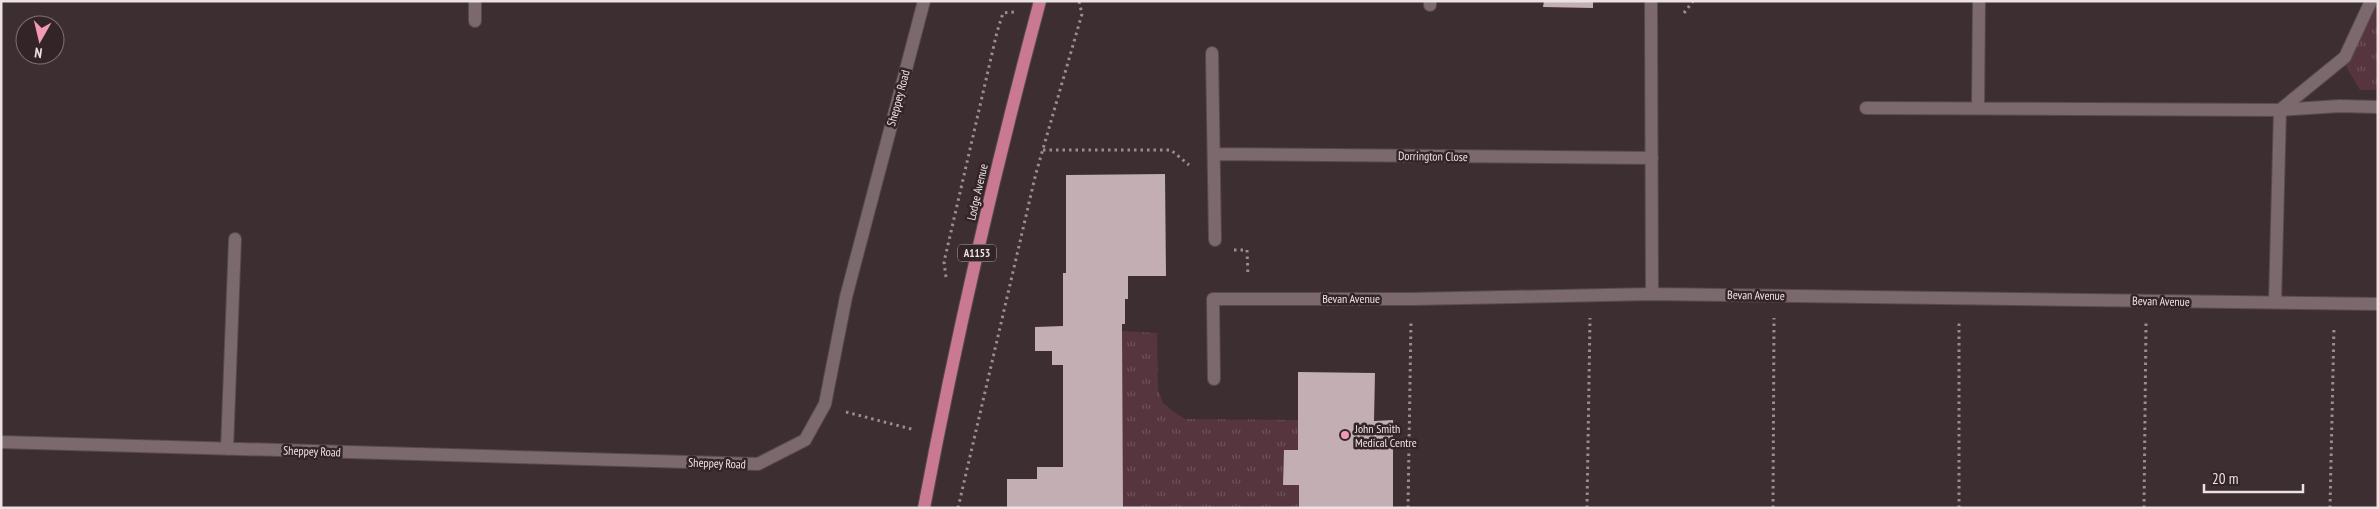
<svg xmlns="http://www.w3.org/2000/svg" width="2379" height="509" viewBox="0 0 2379 509" font-family="'PT Sans Narrow',sans-serif">
<style>
.grass{fill:url(#grass-tufts)}
.building{fill:#c2aeb3}
.lines{fill:none;stroke-linecap:round;stroke-linejoin:round}
.service-casing{stroke:#584b4f;stroke-width:14}
.minor-casing{stroke:#584b4f;stroke-width:14}
.primary-casing{stroke:#584b4f;stroke-width:14}
.path{stroke:#9a8d90;stroke-width:3;stroke-dasharray:2.5 4;stroke-linecap:butt}
.service{stroke:#7b696d;stroke-width:12}
.minor{stroke:#7b696d;stroke-width:12}
.primary{stroke:#ca7993;stroke-width:12}
.poi-dot{fill:#f09ab4;stroke:#332428;stroke-width:2}
.labels{text-anchor:middle;dominant-baseline:central;stroke-width:5;stroke-linejoin:round;paint-order:stroke}
.shield{fill:#332428;stroke:#b4a9ac;stroke-width:1}
.shield-label{font-size:11px;font-weight:bold;fill:#ece2e4}
.street-label{font-size:12px;fill:#ece2e4;stroke:#332428}
.poi-label{font-size:12px;fill:#ece2e4;stroke:#332428;text-anchor:start}
</style>
<defs>
<pattern id="grass-tufts" width="24" height="20" patternUnits="userSpaceOnUse" patternTransform="scale(1.25)"><rect width="24" height="20" fill="#56353f"/><path d="M3 7l-1-3M5 7V3M7 7l1-3M15 17l-1-3M17 17v-4M19 17l1-3" fill="none" stroke="#6e525b"/></pattern>
</defs>
<rect width="100%" height="100%" fill="#3d2e32"/>
<path class="grass" d="M2378 1V90H2360L2344 63 2355 48Z
M1122 331 1157 333 1158 390 1163 403 1173 411 1185 419 1298 420V450H1284L1283 485H1299V508H1123Z"/>
<path class="building" d="M1544 1H1593V8L1543 7Z
M1165 174 1166 276H1128V299H1125V324H1122L1123 508H1007V479H1037V467H1063V365H1052V351H1035V327L1063 326V273H1066V175Z
M1298 372 1375 373 1374 421 1393 420V508H1299V485H1283L1284 450H1298Z"/>
<g class="lines">
<defs>
<path id="service" d="M1430 5V1
M1978 107 1979 1
M1866 108 2280 110 2340 106 2378 107
M2275 302 2280 110 2345 57 2371 1"/>
<path id="minor" d="M1651 1 1652 294
M475 21V1
M1212 53 1215 240
M1214 154 1652 158
M1214 379 1213 299H1412L1652 294 2378 304
M1 442 758 464 805 440 825 404 846 297 924 1
M227 449 235 239"/>
<path id="primary" d="M924 508C956 337 995 169 1040 1"/>
</defs>
<use href="#service" class="service-casing"/>
<use href="#minor" class="minor-casing"/>
<use href="#primary" class="primary-casing"/>
<path class="path" d="M1684 13 1693 1
M1043 150H1171L1189 165
M1234 250H1247L1248 276
M946 277 944 262 997 32 1003 13 1014 12
M846 412 915 430
M958 508 1036 173 1082 14 1079 1
M1408 508 1411 321
M1587 508 1590 318
M1773 508 1774 318
M1959 508V321
M2144 508 2146 323
M2330 508 2334 326"/>
<use href="#service" class="service"/>
<use href="#minor" class="minor"/>
<use href="#primary" class="primary"/>
</g>
<circle class="poi-dot" cx="1345" cy="435" r="5"/>
<g class="labels">
<rect class="shield" x="958" y="244.5" width="38" height="17" rx="4"/>
<g class="shield-label">
<text x="977" y="253">A1153</text>
</g>
<g class="street-label">
<text transform="translate(898 98) rotate(-75)">Sheppey Road</text>
<text transform="translate(1433 156) rotate(1)">Dorrington Close</text>
<text transform="translate(977 192) rotate(-77)">Lodge Avenue</text>
<text transform="translate(1756 295) rotate(1)">Bevan Avenue</text>
<text x="1351" y="298">Bevan Avenue</text>
<text transform="translate(2161 301) rotate(1)">Bevan Avenue</text>
<text transform="translate(312 451) rotate(2)">Sheppey Road</text>
<text transform="translate(717 463) rotate(2)">Sheppey Road</text>
</g>
<g class="poi-label">
<text x="1355" y="428">John Smith<tspan x="1355" dy="14">Medical Centre</tspan></text>
</g>
</g>
<rect width="2379" height="509" fill="none" stroke="#ece2e4" stroke-width="5"/>
<g transform="translate(40 40) rotate(188)"><circle r="24" fill="#332428" stroke="#7d7073"/>
<path d="M0-4L9 19L0 12L-9 19Z" fill="#f09ab4"/>
<text y="-8" font-size="14" font-weight="bold" text-anchor="middle" fill="#ece2e4">N</text>
</g>
<path d="M2204 484v8h99v-8" fill="none" stroke="#ece2e4" stroke-width="2.5"/>
<text x="2212" y="484" font-size="15" fill="#ece2e4" stroke="#332428" stroke-width="4" paint-order="stroke">20 m</text>
</svg>
